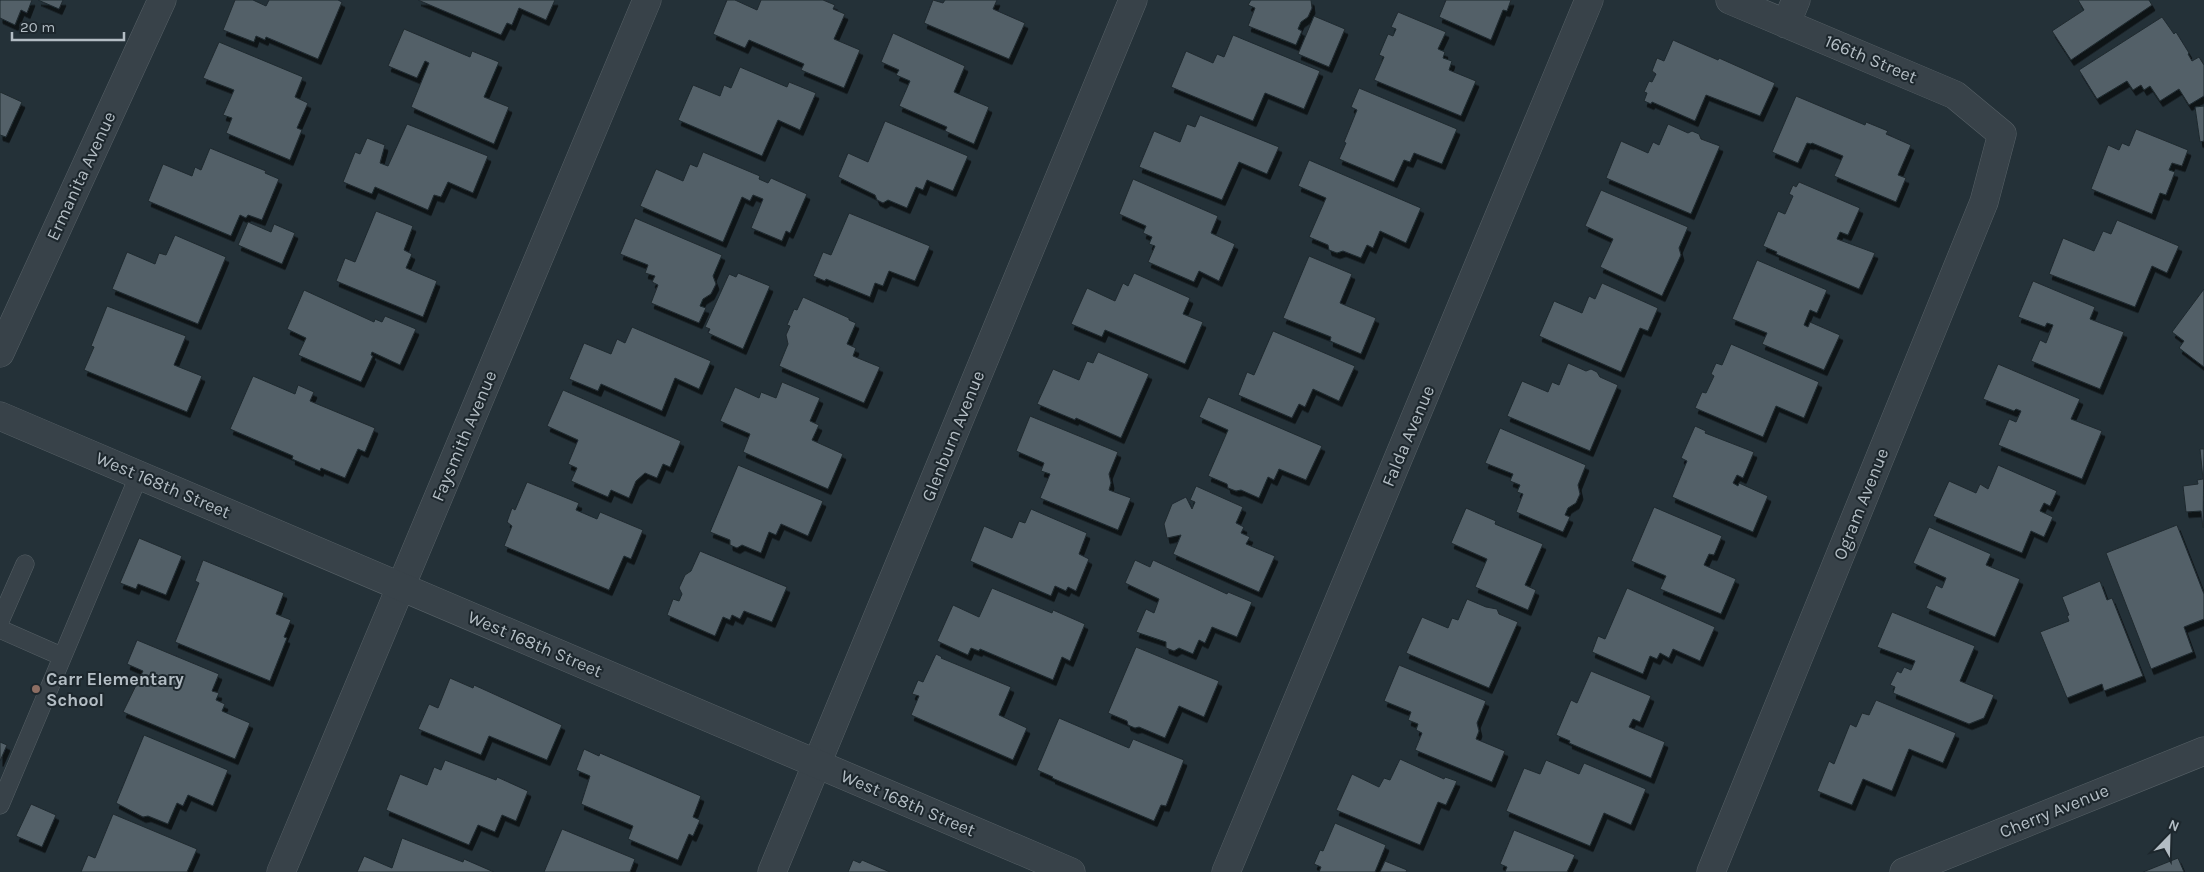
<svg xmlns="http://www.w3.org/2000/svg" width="2204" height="872" viewBox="0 0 2204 872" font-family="Karla,sans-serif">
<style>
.building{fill:#526068;stroke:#1f292f;filter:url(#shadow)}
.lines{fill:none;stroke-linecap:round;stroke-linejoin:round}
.service-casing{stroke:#566066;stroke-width:19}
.minor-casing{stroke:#566066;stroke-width:29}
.tertiary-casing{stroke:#566066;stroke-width:29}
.service{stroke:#384249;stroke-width:18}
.minor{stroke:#384249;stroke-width:28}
.tertiary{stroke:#384249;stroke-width:28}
.education-dot{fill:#8d6e63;stroke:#1d272d;stroke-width:2}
.labels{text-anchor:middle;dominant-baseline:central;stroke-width:4;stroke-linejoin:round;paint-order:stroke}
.street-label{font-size:18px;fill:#b3bdc4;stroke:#1d272d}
.poi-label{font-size:18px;font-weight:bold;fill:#b3bdc4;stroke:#1d272d;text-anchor:start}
</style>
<defs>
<filter id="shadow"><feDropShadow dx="3" dy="5.5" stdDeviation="0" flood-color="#0009"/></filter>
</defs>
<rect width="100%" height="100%" fill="#243138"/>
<path class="building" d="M0 0H32L27 13 21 10 15 25 0 18Z
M38 0H63L59 9Z
M235 0H253L266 6 269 0H338L342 2 318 59 266 37 265 40 256 36 254 42 223 30Z
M418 0H555L546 20 519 8 512 25 507 23 501 35Z
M727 0H735L757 10 761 0H823L835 5 833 9 845 14 834 39 860 50 844 88 801 70 804 64 749 40 745 48 713 34Z
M933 0 943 3 945 0H997L993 9 1025 23 1009 59 924 23Z
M1251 0H1311L1312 8 1308 17 1301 22 1298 29 1302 31 1296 45 1248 26 1255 8 1248 5Z
M1446 0H1511L1507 11 1503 10 1491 40 1439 17Z
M2078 0H2149L2152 5 2071 60 2052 31 2084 10Z
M1398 12 1446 32 1438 49 1445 52 1443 58 1452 61 1449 70 1476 81 1461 116 1374 80 1384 57 1379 55 1388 34 1393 36 1396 29 1391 27Z
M1314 16 1345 29 1329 67 1298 54Z
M2162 17 2174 34 2176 32 2189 53 2188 54 2192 61 2199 57 2204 65V96L2189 105 2179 89 2160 101 2150 86 2144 90 2141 85 2133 90 2127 81 2097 99 2079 70Z
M404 29 470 57 472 51 499 62 484 97 509 107 494 144 411 107 429 63 425 61 417 78 388 66Z
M893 33 965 66 954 92 989 107 974 144 945 131 947 127 899 106 910 81 896 75 899 70 881 62Z
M1233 35 1320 71 1304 109 1265 93 1253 121 1171 87 1186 51 1213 63 1217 54 1224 57Z
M1673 40 1718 60 1719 58 1775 83 1760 116 1706 95 1695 121 1652 102 1651 104 1644 101 1647 93 1644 92 1649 81 1652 82 1656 74 1652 71 1657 58 1664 61Z
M219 42 303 77 295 97 308 103 297 128 302 130 290 160 226 133 232 118 223 115 234 90 203 78Z
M740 67 787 87 789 82 816 93 800 130 778 120 762 156 678 120 693 85 720 96 724 85 731 88Z
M1359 88 1457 129 1442 164 1414 153 1410 162 1404 160 1394 182 1339 159 1346 143 1344 142 1357 110 1351 107Z
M0 92 22 102 6 137 0 135Z
M1796 96 1865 125 1866 122 1888 131 1886 134 1911 145 1898 175 1906 178 1896 202 1834 176 1843 156 1812 143 1811 144 1807 143 1798 163 1772 152Z
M2204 106V141L2200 142 2195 107Z
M1200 115 1279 147 1267 174 1239 162 1222 200 1139 167 1154 131 1180 142 1187 124 1195 127Z
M885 121 968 156 953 191 927 180 923 190 916 187 907 208 888 200 883 203 877 200 875 195 838 177 848 153 868 162Z
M407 124 488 156 473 193 448 182 441 197 434 195 428 210 375 187 372 194 343 182 355 152 360 154 367 138 385 145 380 163 388 166Z
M1668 124 1688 133 1692 131 1699 134 1701 139 1720 146 1691 214 1606 178 1621 141 1648 153 1653 142 1659 145Z
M2136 129 2188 150 2182 166 2172 163 2169 170 2175 172 2166 195 2160 193 2152 214 2091 189 2108 145 2119 150 2122 143 2129 146Z
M210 148 266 171 265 173 279 179 262 220 248 215 246 218 240 215 231 236 148 201 163 164 192 176 195 167 201 170Z
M703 152 760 176 759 179 768 183 771 178 807 194 790 233 786 231 782 241 751 228 763 199 753 195 750 201 742 197 723 242 640 206 656 169 683 181 690 164 697 167Z
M1309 160 1421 208 1406 243 1380 231 1373 248 1367 245 1361 258 1343 251 1337 253 1329 250 1328 245 1309 237 1326 198 1298 186Z
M1133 179 1218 216 1211 233 1235 244 1219 281 1199 271 1194 282 1148 262 1155 246 1149 244 1152 237 1143 233 1146 226 1119 214Z
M1799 182 1860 208 1848 235 1840 232 1837 239 1875 253 1859 289 1776 254 1777 252 1763 246 1778 211 1785 214 1793 196 1789 194 1793 185 1796 187Z
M1601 190 1688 227 1679 248 1681 255 1662 296 1600 267 1613 239 1585 226Z
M376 211 413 226 404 250 412 254 406 268 437 281 423 317 336 281 345 258 355 262Z
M849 213 930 246 915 281 889 271 883 286 875 283 870 297 826 279 825 281 813 276 823 252 831 255Z
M635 218 722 255 713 276 716 284 711 294 703 299 700 306 706 308 699 323 651 303 658 285 652 282 655 276 645 273 648 265 620 254Z
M2117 220 2179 246 2167 273 2152 266 2135 307 2049 274 2063 238 2094 251 2103 231 2111 234Z
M248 222 271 232 274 224 295 233 282 264 238 245Z
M175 235 226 257 198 324 112 289 127 252 155 264 159 253 166 255Z
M1309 256 1352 274 1340 303 1376 318 1361 354 1330 341 1331 337 1283 318Z
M1757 260 1827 290 1817 313 1810 310 1804 325 1808 327 1810 322 1840 335 1824 370 1762 344 1767 333 1732 319Z
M738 273 770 286 743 349 708 333 710 329 705 327 729 274 736 277Z
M1134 273 1190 298 1183 314 1203 322 1185 364 1105 330 1102 337 1071 324 1087 288 1115 301 1123 283 1128 286Z
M2033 281 2095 307 2090 319 2124 332 2100 389 2031 361 2040 340 2046 343 2053 325 2047 323 2045 327 2018 317Z
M1602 283 1658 308 1648 331 1640 328 1621 372 1539 336 1554 301 1582 313 1589 296 1595 299Z
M2204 289V367L2179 348 2184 341 2172 332Z
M304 290 374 322 375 319 382 322 385 316 416 329 400 365 372 352 371 355 373 356 361 382 298 355 306 338 287 329Z
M803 297 849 318V320L856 323 847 344 856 348 853 356 880 367 864 403 779 366 788 344 786 335 790 326 787 325 794 309 797 310Z
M107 306 186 336 174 365 202 376 187 412 84 370 94 347 91 346Z
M632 327 711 361 699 389 675 378 662 411 601 384 598 391 569 379 584 343 611 354 617 339 625 343Z
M1273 331 1355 366 1339 401 1313 389 1305 407 1299 404 1292 418 1238 395 1247 372 1254 375Z
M1731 344 1819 382 1804 418 1776 406 1763 437 1695 408 1702 392 1706 393 1714 376 1711 374 1716 363 1722 365Z
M1098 352 1149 374 1121 438 1076 418 1075 420 1037 404 1053 369 1079 380 1087 361 1093 363Z
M1568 363 1586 371 1591 369 1597 372 1600 377 1618 385 1590 451 1507 416 1522 381 1548 392 1552 382 1559 385Z
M1998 364 2080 399 2071 419 2102 431 2082 479 1998 445 2009 419 2016 422 2021 411 2016 409 2014 411 1983 399Z
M253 376 295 394 298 385 314 392 310 401 375 428 365 452 358 449 345 478 321 468 320 471 292 459 293 456 230 429Z
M782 382 820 398 810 421 819 425 812 440 843 454 828 489 743 452 750 434 720 421 735 387 759 398 761 392 776 398Z
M563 390 681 441 670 467 663 464 657 478 645 473 636 481 629 498 611 490 608 497 571 481 577 468 568 464 578 440 547 426Z
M1208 397 1322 446 1306 480 1279 469 1274 480 1268 477 1259 498 1241 490 1236 491 1228 488 1227 484 1208 476 1228 430 1199 417Z
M1030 416 1118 452 1109 474 1111 483 1109 490 1131 498 1118 530 1040 498 1050 474 1041 471 1044 463 1016 451Z
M1695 426 1706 431 1705 433 1754 452 1743 478 1737 475 1733 483 1738 486 1739 483 1768 496 1753 532 1672 497 1687 461 1681 458Z
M1500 428 1586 465 1578 485 1580 494 1576 503 1568 508 1565 515 1570 517 1563 532 1516 512 1523 494 1517 492 1520 485 1510 481 1513 474 1485 463Z
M2200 449H2204L2203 528 2201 511 2186 512 2183 486 2198 484 2197 480 2203 479Z
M738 465 823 501 808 536 781 524 776 535 769 532 761 553 742 545 737 548 730 545V540L710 532Z
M1998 465 2057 491 2050 506 2044 503 2040 511 2053 517 2044 537 2031 531 2022 553 1933 516 1949 481 1976 493 1980 484 1988 489Z
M527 482 579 503 576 510 597 519 600 512 643 530 631 559 624 556 609 590 504 546 512 526 507 522 512 508 515 510Z
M1196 486 1243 507 1236 523 1244 527 1241 533 1250 537 1246 544 1275 556 1259 592 1173 554 1181 535 1167 538 1164 524 1172 504 1186 497 1192 509 1195 502 1190 500Z
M1654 507 1722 536 1714 555 1709 554 1704 565 1736 579 1721 614 1660 589 1666 576 1631 561Z
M1466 508 1496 521 1495 524 1543 544 1525 585 1536 590 1528 610 1475 587 1487 559 1451 543Z
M1031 509 1087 533 1079 554 1089 559 1076 591 1068 587 1066 591 1055 586 1051 596 970 561 984 526 1012 538 1019 521 1025 523Z
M2177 525 2204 594V619L2184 627 2193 652 2151 669 2106 553Z
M1929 527 1991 554 1986 565 2020 579 1995 637 1926 608 1936 585 1942 588 1946 578 1913 563Z
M139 538 182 556 166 595 138 584 136 589 120 583Z
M700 551 787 587 772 622 744 611 740 619 732 615 730 620 723 617 715 636 667 615 673 599 679 601 682 594 679 588 685 575 691 571Z
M203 560 284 593 276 614 291 620 284 637 287 638 270 681 175 642 199 583 195 581Z
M1135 560 1150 567 1153 560 1227 594 1228 592 1252 602 1237 637 1212 627 1205 643 1199 640 1193 654 1179 648 1174 651 1166 648V642L1136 632 1146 609 1154 613 1159 599 1125 583Z
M2100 581 2107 600 2112 598 2143 676 2104 691 2102 684 2067 698 2040 632 2069 621 2067 616 2069 615 2062 597Z
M992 588 1052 613 1053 610 1085 624 1070 661 1062 657 1053 680 980 649 979 651 971 648 968 655 937 641 953 605 979 617Z
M1627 588 1715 627 1700 661 1673 649 1669 658 1660 653 1657 659 1650 656 1643 674 1592 652 1598 636 1605 639Z
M1467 599 1486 607 1497 609 1499 614 1518 622 1489 688 1406 653 1422 617 1448 628 1452 618 1458 620Z
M1892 612 1975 646 1960 681 1994 695 1984 718 1969 724 1893 693 1895 687 1890 685 1897 671 1901 673 1904 667 1911 670 1915 661 1877 647Z
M137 640 219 674 212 691 219 693 216 700 225 704 222 711 250 723 235 759 123 712 143 671 127 664Z
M1136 647 1219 681 1204 717 1179 706 1165 738 1139 727 1135 728 1128 725 1127 721 1108 713Z
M936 654 942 657 941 658 1011 687 999 715 1027 728 1013 760 911 715 919 696 912 694 918 680 923 682Z
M1399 665 1486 701 1477 723 1479 731 1476 739 1505 751 1492 782 1415 750 1422 733 1416 730 1418 724 1408 720 1411 712 1384 701Z
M1591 671 1651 696 1640 722 1633 719 1629 727 1665 742 1651 778 1569 743 1570 741 1556 735 1571 700 1577 703Z
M450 678 473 688 474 685 562 725 547 760 489 736 481 755 418 729 429 704 438 708Z
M1876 700 1956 733 1943 763 1909 749 1892 791 1863 779 1852 805 1817 791 1829 761 1834 764 1850 724 1856 727 1862 713 1869 715Z
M1059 718 1129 748 1133 739 1184 760 1166 806 1161 805 1154 821 1052 778 1053 777 1037 770Z
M144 735 228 770 213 806 188 795 183 806 177 803 168 824 148 816 143 817 116 803Z
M0 742 7 745 0 761Z
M584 749 599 756 600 753 701 796 693 817 700 820 693 836 689 834 678 860 628 839 633 826 581 804 590 776 576 770Z
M1400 759 1444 779 1445 777 1457 781 1446 805 1438 802 1420 845 1336 810 1352 774 1379 787 1384 778 1390 780Z
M445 760 496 780 497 777 528 791 516 821 502 815 495 832 478 825 469 845 386 810 400 774 427 785 434 767 441 770Z
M1546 760 1579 774 1584 763 1646 789 1631 825 1604 813 1590 846 1506 811 1524 768 1540 774Z
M31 804 56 815 42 847 16 836Z
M113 814 197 849 187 872H81L88 855 95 858Z
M1335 823 1386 845 1375 872H1319L1321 867 1314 864 1320 850 1323 851Z
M562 829 635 859 630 872H544Z
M1514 830 1575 855 1567 872H1505L1507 867 1500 864Z
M402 838 463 862 464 859 494 872H357L364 856 392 868Z
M2178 858 2184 872H2143Z
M853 860 860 863 862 860 890 872H848Z
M1385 861 1407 870 1406 872H1380Z"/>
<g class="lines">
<defs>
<path id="service" d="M0 621 25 564
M0 628 2 630 61 656
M0 805 139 475"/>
<path id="minor" d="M1786 24 1796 0
M0 353 162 0
M281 872 647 0
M772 872 1133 0
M1226 872 1589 0
M1711 872 1984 202 2002 134 1955 95 1730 0"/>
<path id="tertiary" d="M0 416 1071 872
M1904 872 2204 751"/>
</defs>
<use href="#service" class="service-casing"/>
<use href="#minor" class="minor-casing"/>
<use href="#tertiary" class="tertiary-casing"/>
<use href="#service" class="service"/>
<use href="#minor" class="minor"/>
<use href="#tertiary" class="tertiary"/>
</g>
<circle class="education-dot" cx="36" cy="689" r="5"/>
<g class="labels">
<g class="street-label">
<text transform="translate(1871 59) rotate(23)">166th Street</text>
<text transform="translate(81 176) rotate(-65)">Ermanita Avenue</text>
<text transform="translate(464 436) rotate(-67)">Faysmith Avenue</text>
<text transform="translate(953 436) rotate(-68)">Glenburn Avenue</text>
<text transform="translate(1408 436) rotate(-67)">Falda Avenue</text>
<text transform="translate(163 485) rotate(23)">West 168th Street</text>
<text transform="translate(1861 504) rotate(-68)">Ogram Avenue</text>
<text transform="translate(535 644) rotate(23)">West 168th Street</text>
<text transform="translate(908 803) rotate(23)">West 168th Street</text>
<text transform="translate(2054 811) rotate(-22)">Cherry Avenue</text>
</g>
<g class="poi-label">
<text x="46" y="679">Carr Elementary<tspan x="46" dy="21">School</tspan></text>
</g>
</g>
<g transform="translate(2169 837) rotate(23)" stroke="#1d272d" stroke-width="4" paint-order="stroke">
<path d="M0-4L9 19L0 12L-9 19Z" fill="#b3bdc4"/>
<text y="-8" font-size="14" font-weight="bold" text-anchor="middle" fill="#b3bdc4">N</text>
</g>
<path d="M12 32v8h112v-8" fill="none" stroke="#b3bdc4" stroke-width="2.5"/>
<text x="20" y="32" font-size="15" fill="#b3bdc4" stroke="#1d272d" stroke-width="4" paint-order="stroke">20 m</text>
</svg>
